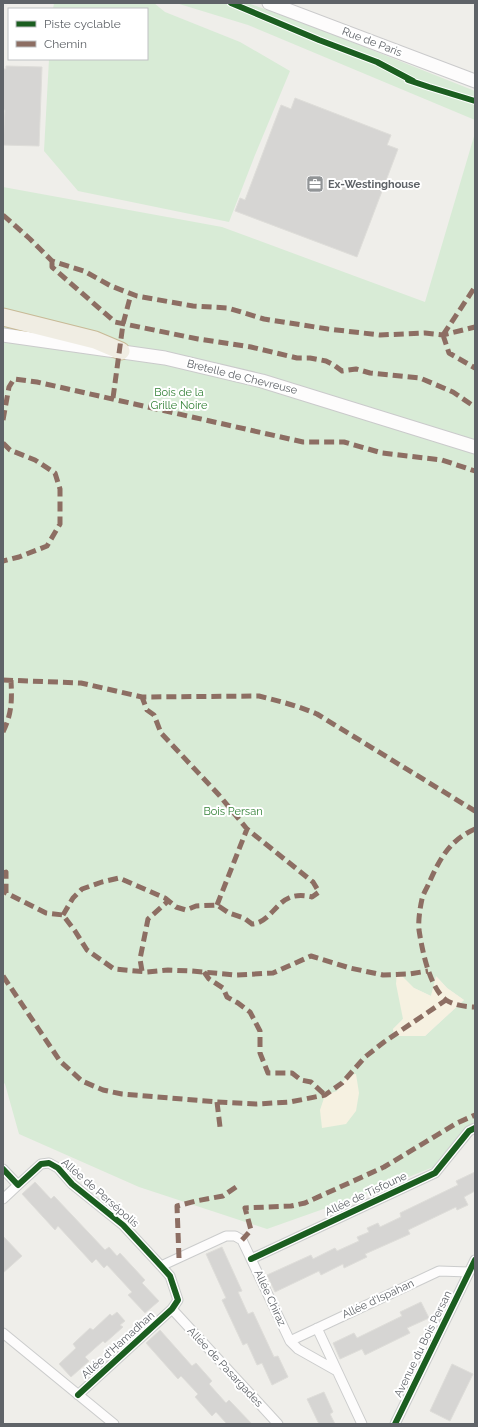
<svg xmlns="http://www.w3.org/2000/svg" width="478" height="1427" viewBox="0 0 478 1427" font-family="Raleway,sans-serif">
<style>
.green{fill:#d8ebd6;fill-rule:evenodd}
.sand{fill:#f6f1e1}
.building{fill:#d6d5d3;stroke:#deddd9}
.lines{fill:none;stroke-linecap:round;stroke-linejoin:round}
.street-casing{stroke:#cbcccc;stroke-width:11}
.secondary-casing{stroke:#cacacb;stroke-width:15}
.highway-casing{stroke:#c8b996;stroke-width:19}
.street{stroke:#fdfcfc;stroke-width:9}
.secondary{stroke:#fdfcfc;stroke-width:13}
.highway{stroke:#f0ede3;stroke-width:17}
.quiet{stroke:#8d6e63;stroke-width:5;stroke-dasharray:10 5;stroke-linecap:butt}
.cycleway-casing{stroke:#fff;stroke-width:8}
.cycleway{stroke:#1b5e20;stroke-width:6}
.labels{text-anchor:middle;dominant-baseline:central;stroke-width:4;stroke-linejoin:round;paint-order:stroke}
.street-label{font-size:11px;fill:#5f6368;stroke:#fff}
.poi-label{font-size:11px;font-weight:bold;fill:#5f6368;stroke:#fff;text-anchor:start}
.park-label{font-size:11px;fill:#348238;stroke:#fff}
</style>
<rect width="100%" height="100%" fill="#efeeea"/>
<path class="green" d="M54 3H154L165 12 240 42 290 71 255 155 229 222 78 191 44 151 49 59H147V9H53Z
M176 3H248L309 25 475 91V120L248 25Z
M475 133V1127L443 1163 377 1190 267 1229 139 1187 19 1134 5 1084 3 1082V187L222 227 425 302ZM437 977 447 988 464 1000 425 1036 393 1029 403 1019 414 988 431 996ZM348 1075 346 1124 337 1091Z"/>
<path class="sand" d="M397 971 414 988 431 996 436 976 447 988 464 1000 425 1036H394L393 1029 403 1019 396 984Z
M356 1074 359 1093 356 1111 346 1124 322 1128 320 1110 325 1095 337 1091 348 1075Z"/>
<path class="building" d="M6 66 42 67 39 146 3 145 5 110H3V69H6Z
M295 98 391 135 387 145 398 149 357 257 235 211 240 198 245 200 281 105 291 109Z
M475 1172V1191L464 1197 468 1205 457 1210 456 1207 408 1230 410 1234 365 1254 367 1257 344 1268 343 1264 321 1275 319 1271 275 1292 267 1275 311 1255 313 1259 335 1248 337 1251 359 1241 357 1237 369 1232 367 1228 378 1223 380 1227 401 1217 400 1213 458 1185 456 1181Z
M35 1182 51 1199 54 1196 105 1250 109 1247 117 1256 120 1253 145 1280 142 1283 159 1301 145 1313 128 1295 132 1292 107 1265 104 1268 96 1259 92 1263 58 1226 55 1230 22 1194Z
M3 1236 22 1256 3 1273Z
M222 1247 242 1291 238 1292 248 1314 253 1312 274 1357 278 1356 288 1377 272 1385 262 1363 257 1365 247 1343 243 1345 222 1300 226 1298 206 1254Z
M421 1302 429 1318 407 1328 410 1333 365 1355 362 1349 340 1359 333 1343 354 1333 357 1338 402 1316 400 1312Z
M117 1312 125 1321 120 1325 123 1327 105 1343 103 1341 85 1357 89 1361 71 1377 59 1364 76 1348 73 1344 90 1328 93 1330 110 1314 112 1316Z
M160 1330 192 1366 196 1363 212 1381 209 1384 226 1403 229 1400 252 1424H227L216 1412 212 1416 195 1397 198 1394 181 1376 178 1379 146 1343Z
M452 1364 473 1374 450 1421 430 1411Z
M324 1392 333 1412 330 1414 335 1424H319L307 1399Z"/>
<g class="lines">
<defs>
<path id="street" d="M3 1169 18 1185 41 1164 49 1163 58 1168 72 1184 123 1225 161 1266 170 1276 178 1300 172 1309 78 1395
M3 1199 18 1185
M251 1259 435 1173 469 1131 475 1128
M161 1266 226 1236H235L242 1240 290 1341 298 1349 337 1371
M172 1309 278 1424
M317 1328 362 1424
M3 1333 114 1424
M290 1341 439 1271 469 1272
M395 1424 475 1260"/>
<path id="secondary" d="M269 3 475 81
M3 335 165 358 262 381 475 447"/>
<path id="highway" d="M3 317 95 340 121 351"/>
</defs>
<use href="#street" class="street-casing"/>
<use href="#secondary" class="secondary-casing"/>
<use href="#highway" class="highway-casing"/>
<use href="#street" class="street"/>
<use href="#secondary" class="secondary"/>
<use href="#highway" class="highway"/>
<path class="quiet" d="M3 215 30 239 52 261 84 271 111 286 137 296 193 306 228 308 264 319 328 329 380 335 425 333 443 335 475 327
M52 261V267L115 322 198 339 251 347 297 358H310L326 361 334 365 342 371 356 369 370 373 420 378 453 392 475 407
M443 335 475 287
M443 335 449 353 475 368
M113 398 123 324 131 294
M3 420 9 387 14 379 37 382 303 442H344L382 453 442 460 475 471
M3 443 10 450 35 460 55 473 60 489V524L47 546 19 557 3 561
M3 680 81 683 142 697 259 696C279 701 298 706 317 714L475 811
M3 732C12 713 12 701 11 680
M475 829C450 840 440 858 429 883 427 888 423 894 422 899 420 908 418 921 419 930 422 949 429 987 446 1000 453 1005 466 1007 475 1007
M3 873 6 872V893L46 913 63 915 75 931 87 950 114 969 147 972 168 970 192 971 236 975 273 973 311 956 350 968 383 975 409 974 428 971
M217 905 247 829
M63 915 73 898 82 889 102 882 119 878 165 898 176 907 186 910 196 906 217 905 229 913 244 918 252 924C276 922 276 888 312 897L319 892 313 882 247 829 219 795 161 733 154 715 147 710 142 697
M142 971 140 959 148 919 167 902
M204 972 209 979 223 988 227 997 238 1003 250 1012 260 1031V1053L268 1073H292L301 1080 311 1082 325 1095
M3 976 60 1061 82 1081 103 1090 122 1094 217 1102 256 1104 290 1102 325 1095 342 1083 365 1057 384 1042 446 1000
M217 1102 220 1127
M242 1240 251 1230 245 1208 291 1206 305 1203 384 1167 457 1123 475 1115
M179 1258 177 1206 196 1201 223 1196 239 1185"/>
<defs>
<path id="cycleway" d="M231 3 319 40 377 62 413 81
M408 80 429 87 475 101
M3 1169 18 1185 41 1164 49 1163 58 1168 72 1184 123 1225 161 1266 170 1276 178 1300 172 1309 78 1395
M251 1259 435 1173 469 1131 475 1128
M395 1424 475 1260"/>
</defs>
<use href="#cycleway" class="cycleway-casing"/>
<use href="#cycleway" class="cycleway"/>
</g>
<defs>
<symbol id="office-square" viewBox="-11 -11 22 22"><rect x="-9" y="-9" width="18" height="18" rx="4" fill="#919496" stroke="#fff"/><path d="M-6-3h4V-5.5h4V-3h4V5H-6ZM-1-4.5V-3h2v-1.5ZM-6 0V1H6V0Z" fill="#fff"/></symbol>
</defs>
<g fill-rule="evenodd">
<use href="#office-square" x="305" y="174" width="20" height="20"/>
</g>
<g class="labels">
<g class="street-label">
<text transform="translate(372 42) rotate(21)">Rue de Paris</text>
<text transform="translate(242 377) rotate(14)">Bretelle de Chevreuse</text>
<text transform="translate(100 1193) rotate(41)">Allée de Persépolis</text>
<text transform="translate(366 1194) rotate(-25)">Allée de Tisfoune</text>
<text transform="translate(270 1298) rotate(65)">Allée Chiraz</text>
<text transform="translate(378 1299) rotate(-25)">Allée d'Ispahan</text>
<text transform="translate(423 1344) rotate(-64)">Avenue du Bois Persan</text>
<text transform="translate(118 1345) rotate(-42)">Allée d'Hamadhan</text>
<text transform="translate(225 1367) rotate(47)">Allée de Pasargades</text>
</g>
<g class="poi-label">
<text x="328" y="184">Ex-Westinghouse</text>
</g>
<g class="park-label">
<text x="179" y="392">Bois de la<tspan x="179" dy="13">Grille Noire</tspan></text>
<text x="233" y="811">Bois Persan</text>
</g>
</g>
<rect width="478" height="1427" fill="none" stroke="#5f6368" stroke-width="8"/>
<rect x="8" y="8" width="140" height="52" fill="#ffffff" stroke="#bfc1c3"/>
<rect x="16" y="21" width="20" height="6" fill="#1b5e20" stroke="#bfc1c3"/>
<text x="44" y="28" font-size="12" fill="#5f6368">Piste cyclable</text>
<rect x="16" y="41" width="20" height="6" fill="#8d6e63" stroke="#bfc1c3"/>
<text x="44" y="48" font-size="12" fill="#5f6368">Chemin</text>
</svg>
